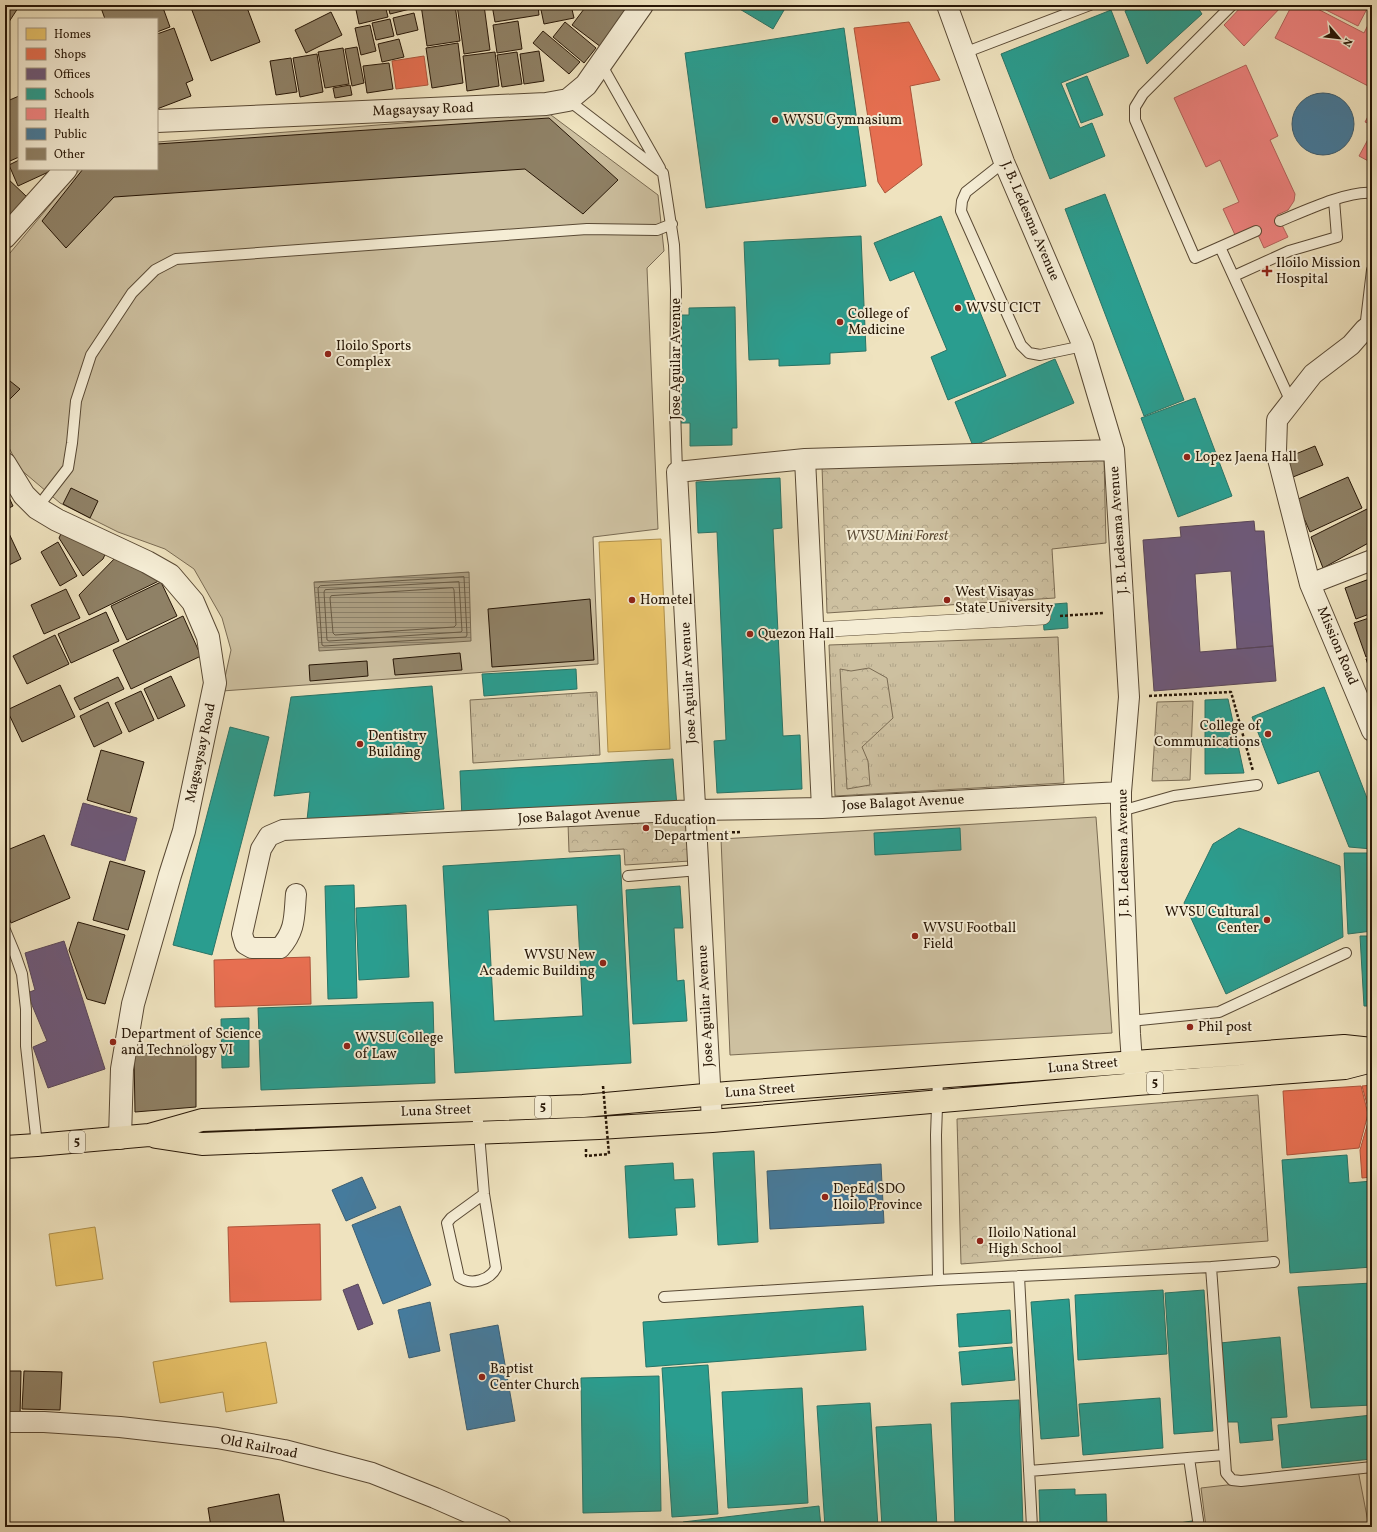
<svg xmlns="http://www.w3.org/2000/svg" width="1377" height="1532" viewBox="0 0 1377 1532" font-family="Vollkorn,serif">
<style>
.grass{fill:url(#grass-tufts);stroke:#7a6b53}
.forest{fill:url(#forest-crowns);stroke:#7a6b53}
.garden{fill:#cdc0a0;stroke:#7a6b53}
.water{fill:url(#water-rules);stroke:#76674f}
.homes{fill:#e9c46a;stroke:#af904c}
.shops{fill:#e76f51;stroke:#ad543a}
.offices{fill:#6d597a;stroke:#584557}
.schools{fill:#2a9d8f;stroke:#297466;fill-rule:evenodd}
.health{fill:#f28482;stroke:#b5635d}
.public{fill:#457b9d;stroke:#3c5d70}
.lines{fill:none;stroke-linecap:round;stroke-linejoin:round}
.shore{stroke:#695a43;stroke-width:1}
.building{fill:#8f8166;stroke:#271606}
.service-casing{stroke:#594934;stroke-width:12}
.pedestrian-casing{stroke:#594934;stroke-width:16}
.minor-casing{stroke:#594934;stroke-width:22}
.tertiary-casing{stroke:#594934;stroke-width:24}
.primary-casing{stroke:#271606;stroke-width:24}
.path{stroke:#271606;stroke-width:2.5;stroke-dasharray:3 2;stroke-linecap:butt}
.service{stroke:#f5edd5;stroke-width:10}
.pedestrian{stroke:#f5edd5;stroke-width:15}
.minor{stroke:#f5edd5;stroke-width:20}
.tertiary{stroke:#f5edd5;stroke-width:22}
.primary{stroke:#efe3bf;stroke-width:22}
.path-bridge{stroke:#271606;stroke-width:2.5;stroke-dasharray:3 2;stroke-linecap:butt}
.poi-dot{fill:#8f2418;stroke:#f5edd5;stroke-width:1.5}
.labels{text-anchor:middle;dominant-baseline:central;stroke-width:4;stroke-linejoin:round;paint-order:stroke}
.shield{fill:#f5edd5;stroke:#655644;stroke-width:1}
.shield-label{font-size:13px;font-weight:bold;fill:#271606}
.street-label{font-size:14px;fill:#271606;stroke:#f5edd5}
.poi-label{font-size:14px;fill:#271606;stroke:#f5edd5;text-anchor:start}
.park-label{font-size:14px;font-style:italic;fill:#594934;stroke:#f5edd5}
</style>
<defs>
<pattern id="grass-tufts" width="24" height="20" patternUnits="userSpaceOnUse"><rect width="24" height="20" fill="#cdc0a0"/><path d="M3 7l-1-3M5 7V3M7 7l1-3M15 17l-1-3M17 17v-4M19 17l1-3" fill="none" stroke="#b0a488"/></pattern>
<pattern id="forest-crowns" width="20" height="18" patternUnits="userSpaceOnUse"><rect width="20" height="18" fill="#cdc0a0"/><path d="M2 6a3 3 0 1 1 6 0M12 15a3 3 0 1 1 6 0" fill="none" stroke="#b0a488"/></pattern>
<pattern id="water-rules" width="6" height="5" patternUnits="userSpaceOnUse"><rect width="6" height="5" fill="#ab9d80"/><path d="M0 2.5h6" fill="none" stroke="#8b7f67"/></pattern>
</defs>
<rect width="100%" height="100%" fill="#efe3bf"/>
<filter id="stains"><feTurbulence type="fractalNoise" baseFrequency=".005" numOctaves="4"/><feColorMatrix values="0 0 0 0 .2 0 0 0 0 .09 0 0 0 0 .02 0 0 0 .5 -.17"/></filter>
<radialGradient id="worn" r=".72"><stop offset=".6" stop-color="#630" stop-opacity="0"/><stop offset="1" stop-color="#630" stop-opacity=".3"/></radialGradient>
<path class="grass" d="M1058 637 1064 783 835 796 829 645Z
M597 692 600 755 473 763 470 700Z"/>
<path class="forest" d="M1104 458 1106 543 1052 549 1055 598 827 613 822 466Z
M869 668 887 678 893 718 862 747 868 761 870 785 847 789 840 669 851 671Z
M1193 701 1190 780 1152 781 1157 702Z
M688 816 690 861 625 865 624 849 569 852 568 823Z
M1258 1095 1268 1241 961 1264 957 1119Z"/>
<path class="garden" d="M547 112 658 195 664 251 647 268 658 529 593 537 598 664 222 691 231 650 222 618 194 569 165 549 118 532 60 503 20 469 5 440V259L80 169H157V142Z
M1096 817 1112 1033 730 1055 721 839Z
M1358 1470 1369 1527H1206L1201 1488Z"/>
<path class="water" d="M469 572 471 641 319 651 314 582Z"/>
<path class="homes" d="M661 539 670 749 608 752 599 542Z
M95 1227 103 1279 56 1286 49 1234Z
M266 1342 277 1403 226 1412 223 1392 160 1403 153 1362Z"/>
<path class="shops" d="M909 22 940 80 910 86 922 165 885 193 878 182 854 28Z
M424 56 428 85 396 89 392 61Z
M310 957 311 1004 215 1007 214 960Z
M1372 1085V1177L1362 1178 1360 1150 1370 1115 1362 1086Z
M1361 1086 1368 1114 1359 1148 1287 1155 1283 1091Z
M320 1224 321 1300 230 1302 228 1227Z"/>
<path class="offices" d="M1254 521 1255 531H1264L1273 646 1237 649 1231 571 1195 574 1200 652 1273 646 1276 681 1154 691 1143 540 1181 537 1180 527Z
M83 803 137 818 125 861 71 845Z
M64 941 105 1069 48 1088 33 1047 47 1041 27 993 35 990 25 953Z
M358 1284 373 1324 358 1330 343 1290Z"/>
<path class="schools" d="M733 5H787L773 29Z
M1136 5H1196L1202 14 1147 64 1125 11Z
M1111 10 1129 56 1061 83 1080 128 1092 123 1105 156 1050 179 1001 54Z
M844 28 866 186 706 208 685 53Z
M1087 76 1103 115 1081 123 1066 84Z
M1105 194 1184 400 1144 416 1065 209Z
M941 216 1006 376 948 400 931 357 947 350 914 271 890 281 874 243Z
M861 236 866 351 830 353V364L779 366V359L749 360 744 242Z
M735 307 737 428H732V445L690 446V423H679L678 315H689V308Z
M1055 359 1074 403 973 446 955 402Z
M1195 398 1232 496 1178 517 1141 418Z
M780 478 782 528 773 529 783 736 800 735 802 789 717 793 714 741 726 740 717 532 698 533 696 482Z
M1067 603 1068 628 1044 630 1042 605Z
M576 669 577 689 484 696 482 674Z
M432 686 444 809 307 820 310 792 274 796 291 697Z
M1324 687 1372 811V849L1349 847 1319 771 1278 784 1252 717Z
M1228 699 1244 773 1205 774V700Z
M230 727 269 737 212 955 173 945Z
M673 759 677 806 462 819 460 771Z
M960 828 961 850 875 855 874 833Z
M1239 828 1340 866 1343 937 1226 994 1184 903 1213 844Z
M1344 853H1372V931L1348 934Z
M620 855 631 1063 455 1073 443 866ZM577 905 583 1016 494 1021 488 910Z
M354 885 357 998 328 999 325 886Z
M680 886 683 928H674L677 981 684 980 687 1021 633 1024 626 890Z
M406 905 409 977 359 980 356 908Z
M1360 936H1372V1006H1364Z
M433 1002 435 1083 261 1090 258 1008Z
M249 1018V1067L222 1068 221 1019Z
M754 1151 758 1242 718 1245 713 1153Z
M1347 1155 1349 1183 1372 1181V1267L1290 1273 1282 1160Z
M673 1163 674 1180 693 1179 695 1207 675 1208 677 1235 629 1238 625 1166Z
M1372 1283V1405L1311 1408 1298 1287Z
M1163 1290 1167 1354 1078 1360 1075 1295Z
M1204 1290 1213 1431 1174 1434 1165 1293Z
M1069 1299 1079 1436 1041 1439 1031 1302Z
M863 1306 866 1350 646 1367 643 1322Z
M1010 1310 1012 1343 959 1347 957 1314Z
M1280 1337 1287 1417 1271 1418 1273 1440 1240 1443 1238 1422H1227L1220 1343Z
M1012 1347 1015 1380 962 1385 959 1352Z
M708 1365 718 1514 672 1517 662 1368Z
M659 1376 661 1511 583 1513 581 1378Z
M802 1388 808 1503 728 1508 722 1392Z
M1160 1398 1163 1448 1083 1455 1079 1404Z
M1019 1400 1023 1527H955L951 1403Z
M870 1403 878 1527H825L817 1406Z
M1372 1415V1459L1282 1468 1278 1425Z
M931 1424 937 1527H882L876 1427Z
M1075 1489V1495L1106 1494 1107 1527H1040L1039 1490Z
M819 1506 821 1527H684L683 1522Z
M1192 1521V1527H1154Z"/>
<path class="health" d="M1243 5H1283L1244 46 1224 25Z
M1292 5H1310L1364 33 1372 17V88L1275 38Z
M1316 5H1369L1358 26Z
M1246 65 1278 136 1270 140 1295 194 1294 201 1288 210 1277 215 1288 237 1264 248 1255 228 1236 237 1223 209 1239 202 1220 160 1206 167 1174 98Z
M1372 109V125L1365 122Z
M1372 132V163L1359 156Z"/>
<path class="public" d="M1292 124a31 31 0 1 1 62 0a31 31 0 1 1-62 0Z
M881 1164 884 1223 770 1229 767 1171Z
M362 1177 376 1208 346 1221 332 1190Z
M400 1206 431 1285 383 1304 352 1225Z
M430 1302 440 1351 409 1358 398 1310Z
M498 1325 515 1421 467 1430 450 1334Z"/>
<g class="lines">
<path class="shore" d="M464 577 467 635 466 637 324 646 322 645 318 588 320 586Z
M459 582 462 631 461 632 329 641 327 640 324 592 325 590Z
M453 588 454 590 456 625 454 627 335 635 333 633 330 598 331 596Z"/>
</g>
<path class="building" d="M5 5H17L18 8 5 28Z
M100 5H162L170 27 157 32V19H105Z
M190 5H246L260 42 211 61Z
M355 5H385L388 17 359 24Z
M388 5H409L410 9 390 14Z
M421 5H455L460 41 427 46Z
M457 5H484L490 50 464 54Z
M492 5H538L539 15 495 22Z
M540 5H571L574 18 544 24Z
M587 5H632L601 47 572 25Z
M331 12 342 35 306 53 295 30Z
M414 13 418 30 397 35 393 18Z
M390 19 394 36 376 40 372 23Z
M518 21 522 49 497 53 493 25Z
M565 22 596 48 584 63 553 37Z
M370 25 376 51 361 55 355 28Z
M174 28 193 80 186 83 191 96 157 109V34Z
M543 31 580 62 569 74 533 43Z
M399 39 404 57 382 62 378 44Z
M458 43 463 83 432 88 426 48Z
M357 47 364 83 352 86 345 49Z
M343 48 349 84 325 88 318 52Z
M539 51 544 81 524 84 520 54Z
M495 52 499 86 467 91 463 56Z
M517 52 522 84 502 87 497 55Z
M317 54 323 92 300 97 293 58Z
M291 58 297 92 276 95 270 61Z
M389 63 393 89 367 93 363 66Z
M350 85 352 95 335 98 333 88Z
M19 96V157L10 161 5 149V102Z
M549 118 618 180 583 214 525 169 114 197 66 248 42 221 83 169H157V144Z
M19 160V169H55L18 186 9 165Z
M5 176 27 197 5 220Z
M5 377 20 389 5 404Z
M1315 446 1323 465 1293 477 1286 458Z
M1348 477 1362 508 1310 532 1296 500Z
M71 488 98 501 90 518 63 504Z
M5 489 13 506 5 510Z
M1367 509 1372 519V541L1323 568 1311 537Z
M5 525 21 559 5 567Z
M64 527 108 548 103 559 83 576 59 538Z
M58 542 77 576 60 586 41 552Z
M119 554 167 577 89 615 79 595Z
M1372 578V613L1356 619 1345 588Z
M161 582 177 616 127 640 111 606Z
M66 589 80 618 44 634 31 605Z
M590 599 594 660 492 667 488 609Z
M106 612 119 641 71 663 58 634Z
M183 616 201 656 131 689 113 650Z
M1372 617V655L1366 657 1354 623Z
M55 635 69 664 27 684 13 656Z
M460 653 462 670 395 675 393 659Z
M1372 658V677L1366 659Z
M367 661 368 676 310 681 309 665Z
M171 676 185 706 158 719 144 689Z
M118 677 124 689 80 710 74 698Z
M60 685 75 717 22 742 7 710Z
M141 691 154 720 129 732 115 703Z
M108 702 122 733 94 747 80 716Z
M101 750 144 762 130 813 87 800Z
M44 835 70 898 11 923 5 907V851Z
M110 861 145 871 128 930 93 920Z
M78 922 125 935 105 1004 87 999 69 950Z
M196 1044V1107L135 1112 134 1056Z
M5 1371H21L20 1417H5Z
M24 1371 62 1372 60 1410 22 1409Z
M279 1494 285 1527H211L208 1508Z"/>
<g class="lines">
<defs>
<path id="service" d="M1232 5 1143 94 1135 107V120L1195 258 1256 231
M964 53 1090 5
M601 64 660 168
M568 100 663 173 674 245 676 290 675 409 677 472
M1004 162 966 192 962 201 961 211 1021 345 1029 353 1040 355 1083 346
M1280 221C1302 212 1349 190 1372 193
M1220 247 1291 402
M1234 276 1289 251 1337 237 1334 200
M1365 329 1372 270
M37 508 68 468 72 443 76 401 91 355 132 293 155 270 176 259 587 229 657 230 672 224
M1121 811 1174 796 1257 785
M628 876 699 870
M5 930 15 954 22 974 26 1009V1046L37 1145
M1130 1021 1219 1012 1346 953
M938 1078 936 1135 938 1280 1211 1267 1274 1262
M477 1110 484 1194 496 1268C490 1280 471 1286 459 1277L447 1223 451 1218 484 1194
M1211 1267 1226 1473 1232 1480 1241 1481 1372 1467
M1019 1276 1032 1527
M664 1297 938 1280
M1189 1458 1199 1527
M1029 1471 1224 1455"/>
<path id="pedestrian" d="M813 630 1043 617"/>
<path id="minor" d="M947 5 1004 162 1083 346 1114 450 1129 697 1121 792V811L1130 1034 1132 1062 1136 1078
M1365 329 1351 345 1313 374 1277 420 1276 451 1310 584 1372 731
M805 459 822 808
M1310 584 1372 560
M296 894C294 916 296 930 280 948H252L245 944 242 934 261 849 269 836 283 830 696 810 822 808 1121 792
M712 1121 677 472 805 459 1114 450
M5 1422H44L120 1427 217 1438 284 1450 372 1473 435 1498 501 1527"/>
<path id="tertiary" d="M157 121 546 104 568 100 586 85 642 5
M5 237 66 169
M5 464 24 495 37 508 57 520 147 562 170 575 193 602 208 637 215 683 184 831 170 875 133 1004 122 1069 120 1138"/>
<path id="primary" d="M156 1137 202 1144 599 1128 712 1121 1137 1084 1345 1068 1372 1061
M5 1147 37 1145 149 1135 202 1120 583 1106 727 1093 1344 1046 1372 1049"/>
</defs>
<use href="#service" class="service-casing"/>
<use href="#pedestrian" class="pedestrian-casing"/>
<use href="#minor" class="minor-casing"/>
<use href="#tertiary" class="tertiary-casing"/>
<use href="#primary" class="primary-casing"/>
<path class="path" d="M1060 616 1103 613
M1149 696 1231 692 1253 771
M717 833 740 832
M586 1149V1156L609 1154"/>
<use href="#service" class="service"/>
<use href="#pedestrian" class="pedestrian"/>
<use href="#minor" class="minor"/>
<use href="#tertiary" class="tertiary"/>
<use href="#primary" class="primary"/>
<path class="path-bridge" d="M603 1086 609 1154"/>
</g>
<g class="poi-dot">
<circle cx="775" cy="120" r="4"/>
<path d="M1265 265h4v4h4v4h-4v4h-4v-4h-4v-4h4z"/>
<circle cx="958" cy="308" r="4"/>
<circle cx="840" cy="322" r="4"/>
<circle cx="328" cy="354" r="4"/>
<circle cx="1187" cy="457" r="4"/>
<circle cx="632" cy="600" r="4"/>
<circle cx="947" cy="600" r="4"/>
<circle cx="750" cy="634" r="4"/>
<circle cx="1268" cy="734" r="4"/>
<circle cx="360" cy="744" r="4"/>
<circle cx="646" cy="828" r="4"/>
<circle cx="1267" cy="920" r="4"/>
<circle cx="915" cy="936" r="4"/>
<circle cx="603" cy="963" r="4"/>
<circle cx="1190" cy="1027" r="4"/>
<circle cx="113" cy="1042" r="4"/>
<circle cx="347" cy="1046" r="4"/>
<circle cx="825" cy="1197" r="4"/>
<circle cx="980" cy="1241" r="4"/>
<circle cx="482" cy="1377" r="4"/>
</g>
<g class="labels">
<g class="shield">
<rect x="1147" y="1072" width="16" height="22" rx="3"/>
<rect x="535" y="1096" width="16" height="22" rx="3"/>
<rect x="69" y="1131" width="16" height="22" rx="3"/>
</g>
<g class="shield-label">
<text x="1155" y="1083">5</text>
<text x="543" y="1107">5</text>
<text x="77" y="1142">5</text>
</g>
<g class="street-label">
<text transform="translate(423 110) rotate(-2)">Magsaysay Road</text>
<text transform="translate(1030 221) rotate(67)">J. B. Ledesma Avenue</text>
<text transform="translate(676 359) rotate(-90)">Jose Aguilar Avenue</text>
<text transform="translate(1119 530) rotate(-94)">J. B. Ledesma Avenue</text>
<text transform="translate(1337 646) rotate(67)">Mission Road</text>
<text transform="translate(689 683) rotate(-93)">Jose Aguilar Avenue</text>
<text transform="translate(201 753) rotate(-78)">Magsaysay Road</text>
<text transform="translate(903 803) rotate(-3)">Jose Balagot Avenue</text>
<text transform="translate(579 816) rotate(-3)">Jose Balagot Avenue</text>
<text transform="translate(1124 853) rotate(-91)">J. B. Ledesma Avenue</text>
<text transform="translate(706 1006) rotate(-93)">Jose Aguilar Avenue</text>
<text transform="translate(1083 1066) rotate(-5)">Luna Street</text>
<text transform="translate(760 1091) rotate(-4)">Luna Street</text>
<text transform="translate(436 1111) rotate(-2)">Luna Street</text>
<text transform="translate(259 1447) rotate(11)">Old Railroad</text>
</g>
<g class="poi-label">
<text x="783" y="120">WVSU Gymnasium</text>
<text x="1276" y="263">Iloilo Mission<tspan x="1276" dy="16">Hospital</tspan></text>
<text x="966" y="308">WVSU CICT</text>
<text x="848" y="314">College of<tspan x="848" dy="16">Medicine</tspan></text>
<text x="336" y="346">Iloilo Sports<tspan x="336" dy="16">Complex</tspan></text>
<text x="1195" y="457">Lopez Jaena Hall</text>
<text x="955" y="592">West Visayas<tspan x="955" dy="16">State University</tspan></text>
<text x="640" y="600">Hometel</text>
<text x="758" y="634">Quezon Hall</text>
<text x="1260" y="726" text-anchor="end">College of<tspan x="1260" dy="16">Communications</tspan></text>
<text x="368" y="736">Dentistry<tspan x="368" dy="16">Building</tspan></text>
<text x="654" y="820">Education<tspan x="654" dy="16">Department</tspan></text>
<text x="1259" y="912" text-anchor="end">WVSU Cultural<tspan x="1259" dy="16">Center</tspan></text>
<text x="923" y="928">WVSU Football<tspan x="923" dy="16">Field</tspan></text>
<text x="595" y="955" text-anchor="end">WVSU New<tspan x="595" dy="16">Academic Building</tspan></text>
<text x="1198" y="1027">Phil post</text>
<text x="121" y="1034">Department of Science<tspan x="121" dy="16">and Technology VI</tspan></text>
<text x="355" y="1038">WVSU College<tspan x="355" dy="16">of Law</tspan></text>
<text x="833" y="1189">DepEd SDO<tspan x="833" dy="16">Iloilo Province</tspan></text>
<text x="988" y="1233">Iloilo National<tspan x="988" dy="16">High School</tspan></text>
<text x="490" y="1369">Baptist<tspan x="490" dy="16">Center Church</tspan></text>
</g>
<g class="park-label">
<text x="897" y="536">WVSU Mini Forest</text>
</g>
</g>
<rect width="1377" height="1532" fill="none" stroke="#efe3bf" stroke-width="20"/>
<rect x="6" y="6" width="1365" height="1520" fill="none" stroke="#271606" stroke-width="2"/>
<rect x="10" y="10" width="1357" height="1512" fill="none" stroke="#271606"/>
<rect x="18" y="18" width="140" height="152" fill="#f5edd5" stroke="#a39782"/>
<rect x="26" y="28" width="20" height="12" fill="#e9c46a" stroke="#a39782"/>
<text x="54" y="38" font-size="12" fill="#271606">Homes</text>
<rect x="26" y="48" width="20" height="12" fill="#e76f51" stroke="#a39782"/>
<text x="54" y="58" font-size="12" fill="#271606">Shops</text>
<rect x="26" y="68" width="20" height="12" fill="#6d597a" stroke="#a39782"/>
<text x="54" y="78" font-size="12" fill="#271606">Offices</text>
<rect x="26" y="88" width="20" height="12" fill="#2a9d8f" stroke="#a39782"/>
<text x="54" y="98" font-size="12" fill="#271606">Schools</text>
<rect x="26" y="108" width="20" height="12" fill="#f28482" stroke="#a39782"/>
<text x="54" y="118" font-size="12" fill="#271606">Health</text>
<rect x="26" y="128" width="20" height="12" fill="#457b9d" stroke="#a39782"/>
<text x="54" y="138" font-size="12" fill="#271606">Public</text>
<rect x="26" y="148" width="20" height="12" fill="#8f8166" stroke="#a39782"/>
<text x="54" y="158" font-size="12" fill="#271606">Other</text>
<g transform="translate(1339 38) rotate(118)" stroke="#f5edd5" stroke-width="3" paint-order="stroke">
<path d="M0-3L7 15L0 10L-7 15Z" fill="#271606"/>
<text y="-6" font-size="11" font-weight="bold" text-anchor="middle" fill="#271606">N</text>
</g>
<rect width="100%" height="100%" filter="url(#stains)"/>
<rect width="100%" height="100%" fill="url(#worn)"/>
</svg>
